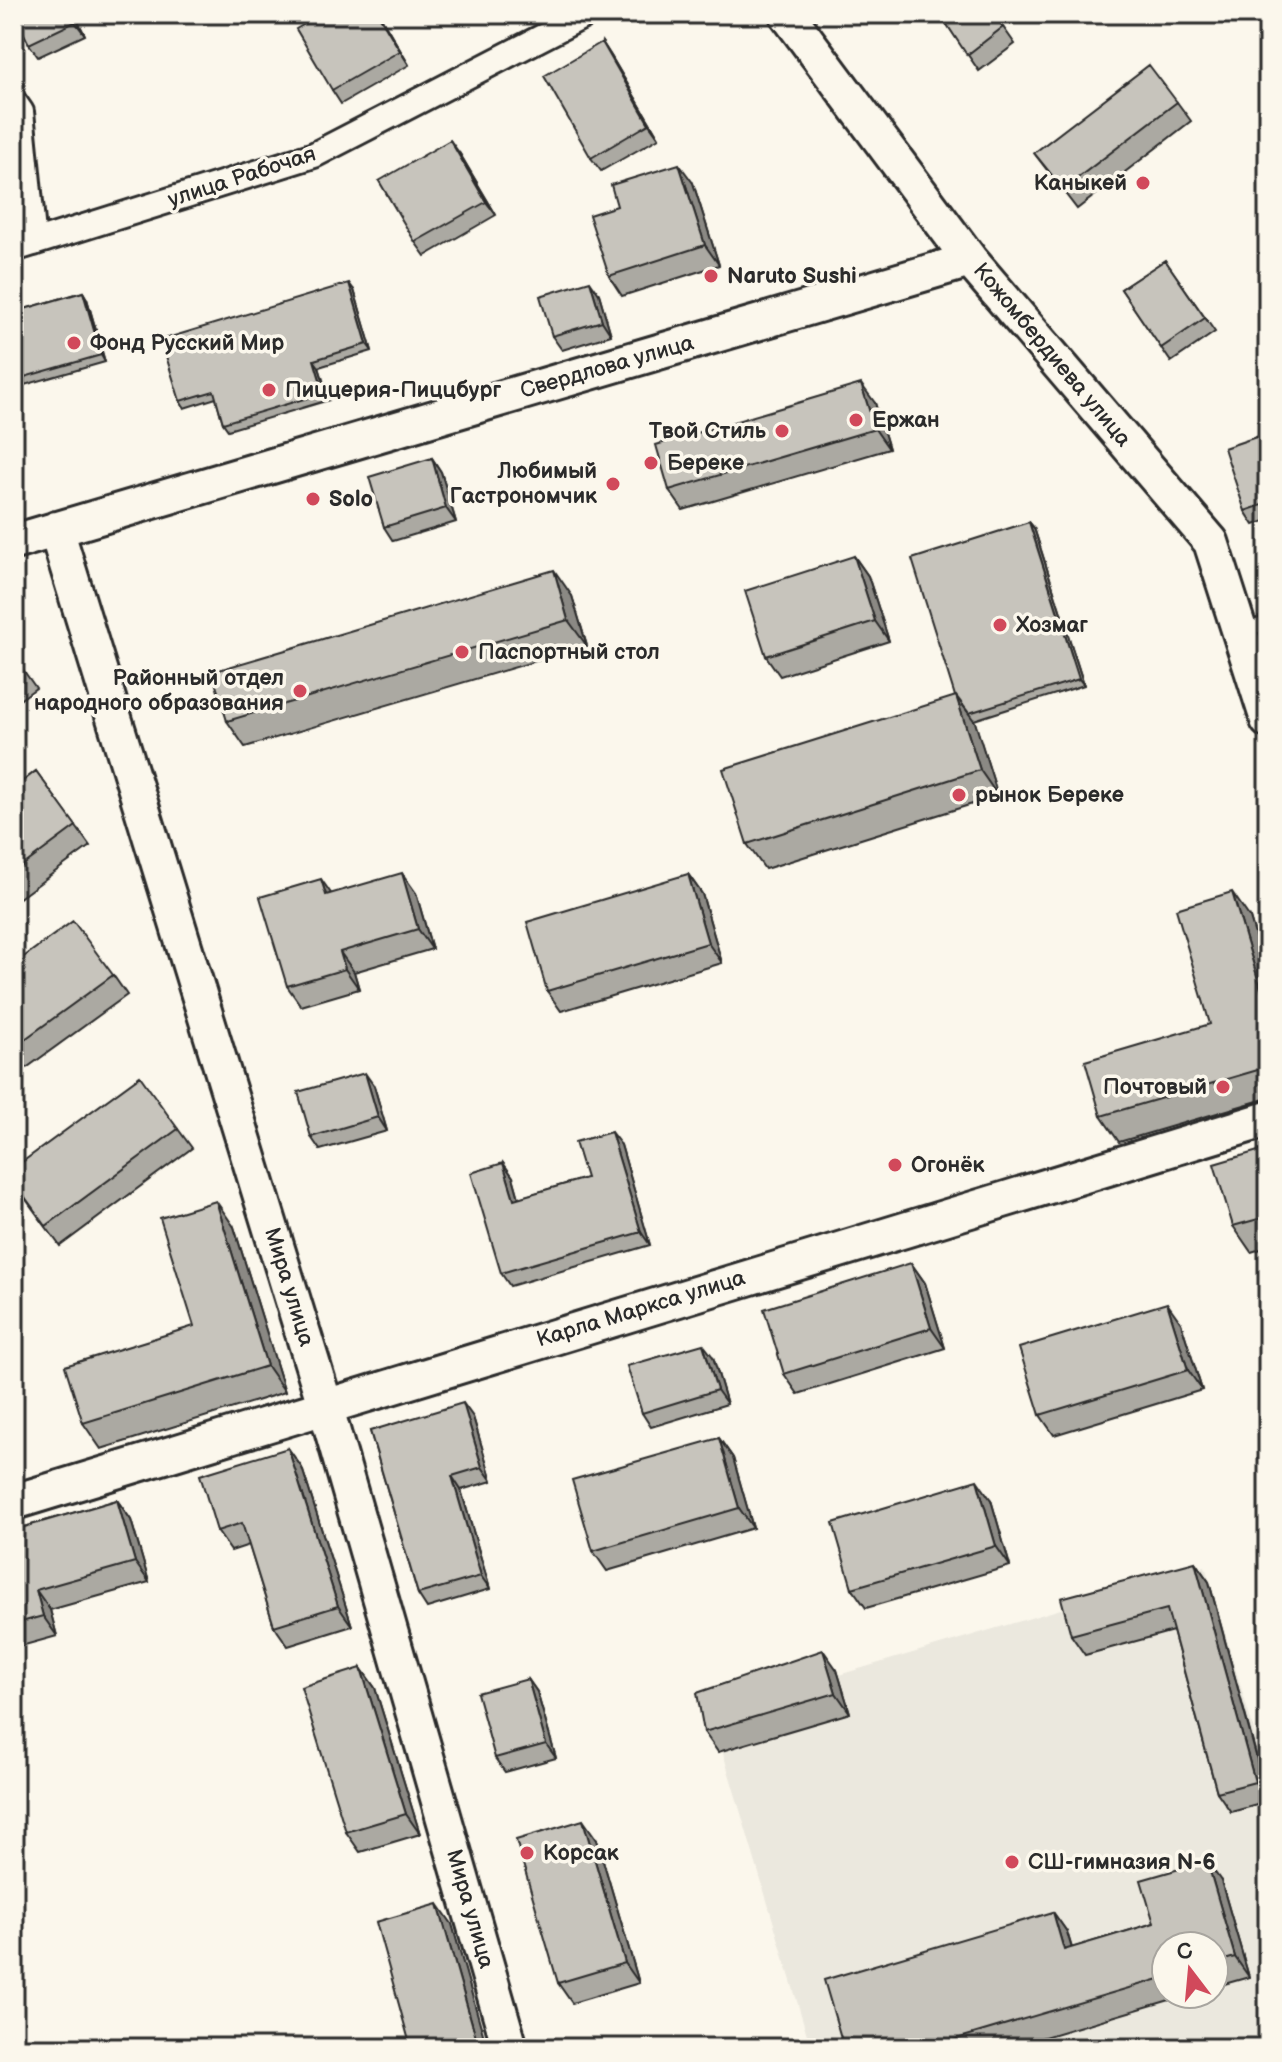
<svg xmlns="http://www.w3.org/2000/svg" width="1282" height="2062" viewBox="0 0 1282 2062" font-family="'Balsamiq Sans',sans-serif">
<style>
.built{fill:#ebe8de;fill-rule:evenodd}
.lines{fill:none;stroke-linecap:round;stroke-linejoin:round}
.lane-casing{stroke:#2b2b2b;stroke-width:18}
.street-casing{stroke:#2b2b2b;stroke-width:30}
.secondary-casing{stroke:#2b2b2b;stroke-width:40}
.lane{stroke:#fbf7ec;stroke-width:12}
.street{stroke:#fbf7ec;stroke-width:24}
.secondary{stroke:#fbf7ec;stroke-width:34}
.wall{fill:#aba9a2;stroke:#2b2b2b;stroke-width:2}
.shaded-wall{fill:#8b8984;stroke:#2b2b2b;stroke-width:2}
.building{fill:#c7c4bc;stroke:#2b2b2b;stroke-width:2}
.poi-dot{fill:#d1495b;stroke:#fbf7ec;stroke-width:3}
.labels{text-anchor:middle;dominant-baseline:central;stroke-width:7;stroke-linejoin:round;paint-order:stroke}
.street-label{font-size:22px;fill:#2b2b2b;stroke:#fbf7ec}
.poi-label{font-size:22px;font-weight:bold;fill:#2b2b2b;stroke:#fbf7ec;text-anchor:start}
</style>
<rect width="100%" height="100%" fill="#fbf7ec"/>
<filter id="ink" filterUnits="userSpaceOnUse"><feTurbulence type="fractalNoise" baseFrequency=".0125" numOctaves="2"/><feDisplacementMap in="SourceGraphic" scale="16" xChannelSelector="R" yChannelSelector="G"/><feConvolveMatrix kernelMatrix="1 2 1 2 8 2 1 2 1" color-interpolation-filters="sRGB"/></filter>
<g filter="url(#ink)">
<path class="built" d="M1205 1566 1268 1778V2048H811L711 1713ZM1166 1946H1214V1994H1166Z"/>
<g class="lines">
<defs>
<path id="lane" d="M1243 632 1268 622"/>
<path id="street" d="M14 102 21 112 34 243
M14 249 314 155 587 14"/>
<path id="secondary" d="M787 14 970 260 1211 542 1268 720
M56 529 325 1405 510 2048
M14 542 970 260
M14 1502 1268 1119"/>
</defs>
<use href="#lane" class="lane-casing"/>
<use href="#street" class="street-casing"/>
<use href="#secondary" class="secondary-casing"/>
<use href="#lane" class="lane"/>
<use href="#street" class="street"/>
<use href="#secondary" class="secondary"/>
</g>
<path class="wall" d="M74 14 85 35 38 57 29 44Z
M379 14 409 65 341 104 332 90Z
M940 14 1003 27 1015 44 979 71Z
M602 42 611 56 659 138 601 171 591 158Z
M1177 102 1191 121 1077 209 1034 153Z
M460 154 496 215 425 256 415 242Z
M693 183 719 265 622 296 609 276Z
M1165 260 1215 332 1171 362 1121 289Z
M354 290 372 351 319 367 329 400 228 430 223 423 216 398 184 408 180 401Z
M83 292 87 299 105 362 14 388V312Z
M599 294 611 335 562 350 552 336Z
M875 403 889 449 683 510 669 490Z
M1268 433V520L1254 525 1245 511Z
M432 458 441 472 456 522 393 541 384 527Z
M1029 522 1034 528 1084 685 974 720 998 796 765 869 747 844 955 696Z
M854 556 868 576 889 641 780 676 766 656Z
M572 596 587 646 245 747 227 721Z
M14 657 36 688 14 704Z
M36 771 90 846 14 902V788Z
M688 874 702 894 722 963 561 1011 547 991Z
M416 893 432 949 354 972 359 989 301 1006 287 986 331 894Z
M1250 918 1268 979V1098L1119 1142 1101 1116 1210 1024Z
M14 964 113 975 127 995 14 1077Z
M374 1086 387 1131 320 1150 311 1137Z
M178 1129 192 1148 60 1246 14 1183Z
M621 1145 650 1245 510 1286 501 1273 503 1163 513 1177 519 1198 586 1178Z
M1268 1148V1247L1251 1252 1233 1226Z
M234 1227 285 1392 101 1449 83 1423 194 1326Z
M911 1263 925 1283 945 1348 798 1394 784 1374Z
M1181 1323 1202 1390 1054 1435 1040 1415Z
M713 1357 727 1404 651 1427 642 1413Z
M473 1417 492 1481 461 1490 490 1589 427 1608 418 1594 370 1431Z
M719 1438 733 1458 753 1528 607 1571 593 1551Z
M288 1448 302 1468 352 1626 288 1646 274 1626 249 1545 231 1551 217 1531Z
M117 1500 131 1520 149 1582 50 1610 57 1636 14 1648V1530Z
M991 1500 1010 1566 866 1608 852 1588Z
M1195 1562 1209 1582 1268 1798V1802L1231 1812 1217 1792 1173 1631 1085 1655 1071 1635Z
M361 1668 375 1688 420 1834 360 1852 346 1832Z
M837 1670 850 1713 718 1752 704 1732Z
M528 1679 537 1692 556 1758 505 1772 495 1758Z
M597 1840 639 1983 572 2003 558 1983Z
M1221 1881 1249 1977 1214 1987V1946H1166V1994H1190L1007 2048H844L1053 1912 1067 1932 1072 1948 1154 1923Z"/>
<path class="shaded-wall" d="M71 14H74L85 35 75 22Z
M378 14H379L409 65 400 51Z
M602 42 611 56 659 138 649 124Z
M450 140 460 154 496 215 486 202Z
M679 164 693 183 719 265 705 245Z
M590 281 599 294 611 335 602 321Z
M349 283 354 290 372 351 367 344Z
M83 292 87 299 105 362 101 355Z
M314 360 319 367 329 400 324 393Z
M861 384 875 403 889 449 875 429Z
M432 458 441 472 456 522 446 508Z
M1029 522 1034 528 1084 685 1079 679Z
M854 556 868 576 889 641 875 621Z
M554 570 572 596 587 646 568 620Z
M956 696 975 722 998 796 980 770Z
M402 873 416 893 432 949 418 929Z
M688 874 702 894 722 963 708 943Z
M321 879 335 899 326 895Z
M1232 892 1250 918 1268 979V1013Z
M340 952 354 972 359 989 345 969Z
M365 1073 374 1086 387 1131 378 1117Z
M611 1132 621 1145 650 1245 641 1232Z
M503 1163 513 1177 523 1213 514 1199Z
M216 1201 234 1227 285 1392 267 1366Z
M911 1263 925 1283 945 1348 931 1328Z
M1167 1303 1181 1323 1202 1390 1188 1370Z
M703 1344 713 1357 727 1404 717 1390Z
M463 1403 473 1417 492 1481 482 1467Z
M719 1438 733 1458 753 1528 739 1508Z
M288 1448 302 1468 352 1626 338 1606Z
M452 1476 461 1490 490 1589 481 1576Z
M977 1480 991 1500 1010 1566 996 1546Z
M117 1500 131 1520 149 1582 135 1562Z
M1195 1562 1209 1582 1268 1800 1255 1782Z
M36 1590 50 1610 57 1636 43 1616Z
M823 1650 837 1670 850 1713 836 1693Z
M361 1668 375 1688 420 1834 406 1814Z
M528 1679 537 1692 556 1758 546 1744Z
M583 1820 597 1840 639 1983 625 1963Z
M1207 1861 1221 1881 1249 1977 1235 1957Z
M438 1904 452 1924 487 2048H479Z
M1053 1912 1067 1932 1078 1970 1064 1950Z"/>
<path class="building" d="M14 14H71L75 22 29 44Z
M322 14H378L400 51 332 90 296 29Z
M940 14H993L1003 27 967 55Z
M602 42 649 124 591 158 544 76Z
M1149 65 1177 102 1063 189 1034 153Z
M450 140 486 202 415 242 379 181Z
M679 164 705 245 609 276 589 215 617 206 611 185Z
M1165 260 1205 318 1161 348 1121 289Z
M590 281 602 321 552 336 540 296Z
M349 283 367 344 314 360 324 393 223 423 214 391 180 401 161 340Z
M83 292 101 355 14 380V312Z
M861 384 875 429 669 490 656 445Z
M1268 433V503L1245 511 1224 448Z
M432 458 446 508 384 527 369 477Z
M1029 522 1079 679 969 713 956 696H955L912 559Z
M854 556 875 621 766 656 745 591Z
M554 570 568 620 227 721 212 672Z
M14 657 22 668 14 674Z
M956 696 980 770 747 844 723 769Z
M36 771 76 826 14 872V788Z
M402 873 418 929 340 952 345 969 287 986 260 897 321 879 326 895Z
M688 874 708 943 547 991 527 922Z
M1232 892 1268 1013V1067L1101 1116 1085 1061 1210 1024 1176 909Z
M73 921 113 975 14 1047V964Z
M365 1073 378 1117 311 1137 298 1092Z
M140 1076 178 1129 46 1226 14 1182V1168Z
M611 1132 641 1232 501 1273 471 1173 503 1163 514 1199 586 1178 575 1142Z
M1268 1148V1238L1262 1218 1233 1226 1214 1164Z
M216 1201 267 1366 83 1423 65 1366 194 1326 160 1218Z
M911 1263 931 1328 784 1374 764 1309Z
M1167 1303 1188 1370 1040 1415 1019 1348Z
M703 1344 717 1390 642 1413 627 1366Z
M463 1403 482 1467 452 1476 481 1576 418 1594 370 1431Z
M719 1438 739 1508 593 1551 572 1480Z
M288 1448 338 1606 274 1626 242 1523 217 1531 200 1475Z
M977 1480 996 1546 852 1588 833 1523Z
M117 1500 135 1562 36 1590 43 1616 14 1624V1530Z
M1195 1562 1255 1782 1217 1792 1167 1609 1071 1635 1061 1598Z
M823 1650 836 1693 704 1732 697 1693Z
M361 1668 406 1814 346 1832 301 1687Z
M528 1679 546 1744 495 1758 477 1693Z
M583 1820 625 1963 558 1983 516 1840Z
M1207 1861 1235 1957 1214 1963V1946H1166V1977L926 2048H844L824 1980 1053 1912 1064 1950 1154 1923 1141 1880Z
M438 1904 479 2048H411L376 1922Z
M624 2042 626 2048H604Z"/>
</g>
<g class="poi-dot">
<circle cx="1143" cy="183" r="8"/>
<circle cx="711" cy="276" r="8"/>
<circle cx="74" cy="343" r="8"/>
<circle cx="269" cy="390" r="8"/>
<circle cx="856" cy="420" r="8"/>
<circle cx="782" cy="431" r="8"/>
<circle cx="651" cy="463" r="8"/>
<circle cx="613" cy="484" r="8"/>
<circle cx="313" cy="499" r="8"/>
<circle cx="1000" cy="625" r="8"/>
<circle cx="462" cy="652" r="8"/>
<circle cx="300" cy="691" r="8"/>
<circle cx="959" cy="795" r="8"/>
<circle cx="1223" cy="1087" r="8"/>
<circle cx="895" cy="1165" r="8"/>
<circle cx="527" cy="1853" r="8"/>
<circle cx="1012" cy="1862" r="8"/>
</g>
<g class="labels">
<g class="street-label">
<text transform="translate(242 177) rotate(-18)">улица Рабочая</text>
<text transform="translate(1052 355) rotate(50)">Кожомбердиева улица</text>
<text transform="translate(607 367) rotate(-16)">Свердлова улица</text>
<text transform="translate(289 1287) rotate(73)">Мира улица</text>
<text transform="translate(641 1309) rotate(-17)">Карла Маркса улица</text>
<text transform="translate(470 1909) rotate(74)">Мира улица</text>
</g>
<g class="poi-label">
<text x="1127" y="183" text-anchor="end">Каныкей</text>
<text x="727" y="276">Naruto Sushi</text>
<text x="90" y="343">Фонд Русский Мир</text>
<text x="285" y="390">Пиццерия-Пиццбург</text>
<text x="872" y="420">Ержан</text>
<text x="766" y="431" text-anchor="end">Твой Стиль</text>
<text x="667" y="463">Береке</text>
<text x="597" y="471" text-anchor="end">Любимый<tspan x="597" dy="25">Гастрономчик</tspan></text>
<text x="329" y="499">Solo</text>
<text x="1016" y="625">Хозмаг</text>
<text x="478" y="652">Паспортный стол</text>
<text x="284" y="678" text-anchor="end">Районный отдел<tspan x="284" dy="25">народного образования</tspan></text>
<text x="975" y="795">рынок Береке</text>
<text x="1207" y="1087" text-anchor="end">Почтовый</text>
<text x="911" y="1165">Огонёк</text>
<text x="543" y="1853">Корсак</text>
<text x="1028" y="1862">СШ-гимназия N-6</text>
</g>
</g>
<rect width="1282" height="2062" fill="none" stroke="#fbf7ec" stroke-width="48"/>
<rect x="24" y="24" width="1234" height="2014" fill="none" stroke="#2b2b2b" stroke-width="3" filter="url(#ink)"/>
<g transform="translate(1190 1970) rotate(344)"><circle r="38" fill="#fbf7ec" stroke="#a8a59f" stroke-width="2"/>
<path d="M0-6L14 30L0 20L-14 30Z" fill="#d1495b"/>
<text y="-12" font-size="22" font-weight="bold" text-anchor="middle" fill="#2b2b2b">С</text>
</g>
</svg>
